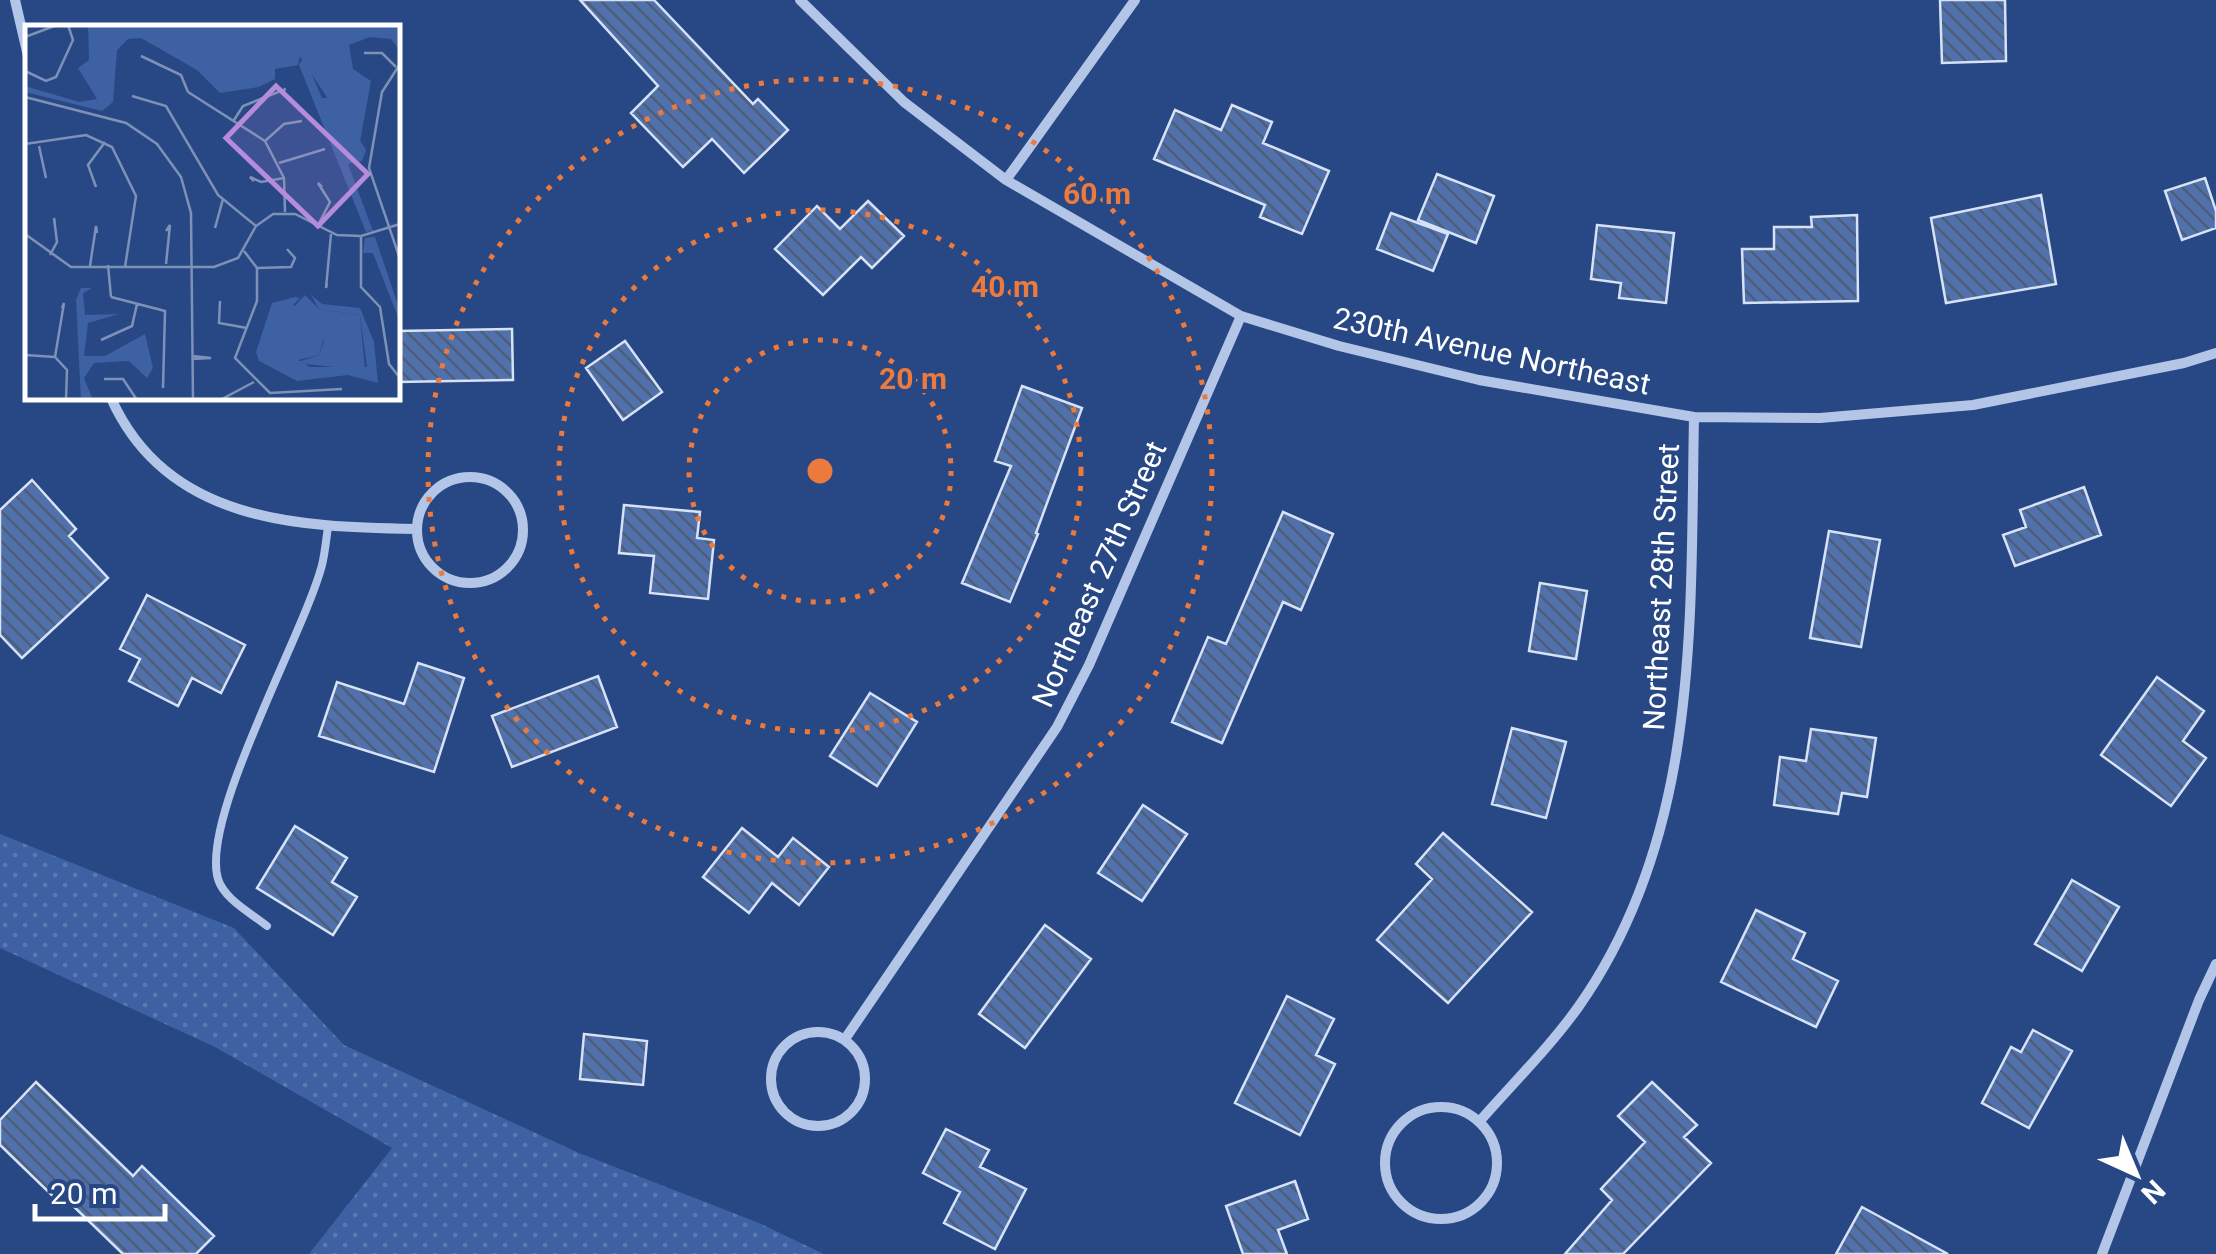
<svg xmlns="http://www.w3.org/2000/svg" width="2216" height="1254" viewBox="0 0 2216 1254" font-family="Roboto,sans-serif">
<style>
.park{fill:url(#park-dots)}
.building{fill:url(#building-back-hatch);stroke:#d6e2f6;stroke-width:2.5}
.lines{fill:none;stroke-linecap:round;stroke-linejoin:round}
.lane{stroke:#b3c6e8;stroke-width:8}
.street{stroke:#b3c6e8;stroke-width:10}
.ring{fill:none;stroke:#ed7a3d;stroke-width:5;stroke-dasharray:5 10}
.labels{text-anchor:middle;dominant-baseline:central;stroke-width:8;stroke-linejoin:round;paint-order:stroke}
.street-label{font-size:30px;fill:#fff;stroke:#284885}
.inset-road{fill:none;stroke:#7e91b6;stroke-width:2.5}
.view{fill:#b68bdc;fill-opacity:0.15;stroke:#b68bdc;stroke-width:5}
.inset-edge{fill:none;stroke:#fff;stroke-width:5}
.centre{fill:#ed7a3d;stroke:#284885;stroke-width:5}
.ring-label{font-size:30px;text-anchor:middle;font-weight:bold;fill:#ed7a3d;stroke:#284885;stroke-width:8;stroke-linejoin:round;paint-order:stroke}
</style>
<defs>
<pattern id="park-dots" width="8" height="8" patternUnits="userSpaceOnUse" patternTransform="scale(2.5)"><rect width="8" height="8" fill="#3d61a2"/><path d="M2 2h.1M6 6h.1" fill="none" stroke="#5a79b0" stroke-width="1.8" stroke-linecap="round"/></pattern>
<pattern id="building-back-hatch" width="6" height="6" patternUnits="userSpaceOnUse" patternTransform="scale(2.5)"><rect width="6" height="6" fill="#5171ad"/><path d="M-1 5l2 2M0 0l6 6M5-1l2 2" fill="none" stroke="#4e5d78"/></pattern>
</defs>
<rect width="100%" height="100%" fill="#284885"/>
<path class="park" d="M0 834 234 928 344 1045 579 1153 759 1223 824 1254H309L392 1148 215 1047 0 948Z"/>
<path class="building" d="M580 0H654L753 104 758 99 788 130 744 173 712 139 683 167 631 113 658 86Z
M1940 0H2005L2006 61 1942 63Z
M1232 105 1272 122 1263 143 1329 171 1302 234 1260 217 1265 205 1154 159 1175 110 1221 130Z
M1437 174 1494 196 1476 243 1418 220Z
M2205 178 2216 211V228L2182 240 2165 191Z
M2041 195 2056 284 1946 303 1931 218Z
M868 201 904 236 872 268 861 257 823 295 775 249 817 206 840 229Z
M1391 213 1448 234 1433 271 1377 249Z
M1857 215 1858 301 1744 303 1742 249H1774V227H1812L1811 217Z
M1597 225 1674 233 1666 303 1619 298 1621 283 1591 279Z
M512 329 513 380 398 382V331Z
M625 341 662 392 623 420 586 368Z
M1022 386 1082 408 1036 533 1038 534 1010 602 962 583 1011 466 995 461Z
M32 480 76 529 69 536 108 578 22 658 0 635V510Z
M2084 487 2101 535 2015 566 2003 535 2026 527 2020 510Z
M624 505 700 512 697 538 714 540 708 599 650 593 654 556 619 553Z
M1283 512 1333 534 1301 610 1283 602 1222 743 1172 722 1208 637 1226 644Z
M1829 531 1880 540 1861 647 1810 638Z
M1540 583 1587 591 1576 659 1529 651Z
M147 595 245 645 221 693 192 678 178 706 129 681 140 659 120 649Z
M418 663 464 678 434 772 319 736 337 682 404 704Z
M598 676 617 727 512 767 492 716Z
M2157 677 2204 711 2183 741 2206 758 2171 806 2101 755Z
M870 693 917 722 877 786 830 756Z
M1512 728 1566 742 1546 818 1492 804Z
M1811 729 1876 738 1867 797 1842 793 1838 814 1774 805 1780 757 1806 761Z
M1143 805 1187 834 1142 901 1098 873Z
M295 826 347 858 332 882 357 897 333 935 257 888Z
M742 828 778 857 793 838 829 867 799 905 772 883 749 913 703 877Z
M1443 833 1532 912 1448 1003 1377 940 1432 879 1416 864Z
M2072 880 2119 907 2082 971 2035 944Z
M1756 910 1805 933 1793 959 1838 981 1816 1027 1721 982Z
M1045 925 1091 959 1025 1048 979 1014Z
M1287 996 1334 1019 1316 1055 1335 1064 1300 1135 1235 1103Z
M2033 1030 2072 1051 2029 1128 1982 1103 2011 1047 2021 1052Z
M584 1034 647 1041 643 1085 580 1079Z
M36 1082 133 1176 142 1166 214 1236 196 1254H123L67 1200 62 1205 0 1145V1120Z
M1652 1082 1697 1125 1684 1137 1711 1163 1623 1254H1565L1612 1200 1601 1189 1645 1142 1618 1116Z
M946 1129 989 1150 980 1167 1026 1189 995 1249 944 1223 960 1192 923 1173Z
M1295 1181 1308 1219 1278 1230 1287 1254H1243L1226 1206Z
M1862 1207 1948 1254H1836Z"/>
<g class="lines">
<path class="lane" d="M267 926C251 913 224 899 218 879 200 818 304 634 322 565 325 553 326 540 328 527"/>
<path class="street" d="M15 0 28 56
M800 0 904 102 1006 180 1241 316 1339 346 1479 380 1694 417 1820 418 1973 405 2184 363 2216 353
M1006 180 1135 0
M111 398C167 523 298 527 417 529
M417 530a53 53 0 1 1 106 0a53 53 0 1 1-106 0Z
M771 1079a47 47 0 1 1 94 0a47 47 0 1 1-94 0Z
M845 1039 1057 727 1089 665 1241 316
M1385 1163a56 56 0 1 1 112 0a56 56 0 1 1-112 0Z
M1479 1122C1512 1084 1550 1047 1579 1006 1701 832 1690 621 1694 417
M2102 1254 2199 1000 2216 964"/>
</g>
<g class="ring">
<circle cx="820" cy="471" r="131"/>
<circle cx="820" cy="471" r="261"/>
<circle cx="820" cy="471" r="392"/>
</g>
<g class="labels">
<g class="street-label">
<text transform="translate(1492 351) rotate(12)">230th Avenue Northeast</text>
<text transform="translate(1099 574) rotate(-66)">Northeast 27th Street</text>
<text transform="translate(1661 587) rotate(-87)">Northeast 28th Street</text>
</g>
</g>
<g transform="translate(25 25)">
<rect width="375" height="375" fill="#284885"/>
<path d="M63 0H375V25L366 14 345 12 324 20 328 44 346 56 334 122 275 31 273 40 250 44V54L234 62 195 68 172 45 116 13 103 14 92 25 88 77 77 86 0 67V61L54 77 72 74 53 43 64 35ZM67 263 58 268 60 290 94 289 63 298 59 331H80L120 309 128 343 122 353 104 336 69 338 59 353 68 375H56L51 275 56 263ZM286 270 297 279 335 283 349 317 353 358 323 350 272 356 234 336 231 327 247 278 270 272 275 273 268 280 299 312 294 330 273 335 285 342H342L335 290 294 284Z" fill="#3d61a2"/>
<path d="M280 270 294 284 335 290 340 345 270 338 294 330 299 316 297 311 292 323 274 328 260 322 263 288Z" fill="#3d61a2"/>
<path d="M279 31 297 73H308L341 125 337 136 323 139 348 206 341 207 274 40ZM350 212 375 286V297L348 228H338L340 213Z" fill="#3d61a2"/>
<path class="inset-road" d="M0 12 32 0M339 28H357L371 42M116 31 156 50 163 67M375 39 357 67 344 143 375 234M0 46 21 56 31 52 48 15 43 0M163 67 240 116 259 153 260 187M107 71 141 81 193 170 231 201M0 72 101 98 132 119 156 152 166 188 168 375M209 95 218 81 261 64M240 116 259 99 277 96M0 119 61 110 87 122 111 171 100 242M14 121 21 153M254 138 300 124M229 156 225 152 236 157 259 153M71 162 63 140 80 117M292 202 305 177 293 158 297 162M190 203 198 174M141 206 145 200 141 239M0 209 46 242H189L213 233 231 201 248 189H270L312 210 336 211 375 199M336 211V262L355 282 364 339 375 353M219 226 232 243V276L210 333 245 368 317 364M25 230 32 217 29 193 30 199M83 240 86 272M65 241 71 201 72 208M232 243 266 242 270 233 262 224M302 258 301 263 306 209M86 272 140 286 138 363M195 276 194 298 222 303M76 315 107 301 112 279M0 330 30 332M167 331 186 333 167 334M30 332 39 278 37 283M30 332 42 345 41 375M79 354H98L112 375M195 375 229 357"/>
<path class="view" d="M251 61 343 149 293 201 201 113Z"/>
<rect width="375" height="375" class="inset-edge"/>
</g>
<circle cx="820" cy="471" r="15" class="centre"/>
<g class="ring-label">
<text x="1097" y="204">60 m</text>
<text x="1005" y="297">40 m</text>
<text x="913" y="389">20 m</text>
</g>
<g transform="translate(2136 1174) rotate(136)" stroke="#284885" stroke-width="8" paint-order="stroke">
<path d="M0-8L18 38L0 25L-18 38Z" fill="#ffffff"/>
<text y="-15" font-size="28" font-weight="bold" text-anchor="middle" fill="#ffffff">N</text>
</g>
<path d="M35 1204v15h130v-15" fill="none" stroke="#ffffff" stroke-width="5"/>
<text x="50" y="1204" font-size="30" fill="#ffffff" stroke="#284885" stroke-width="8" paint-order="stroke">20 m</text>
</svg>
